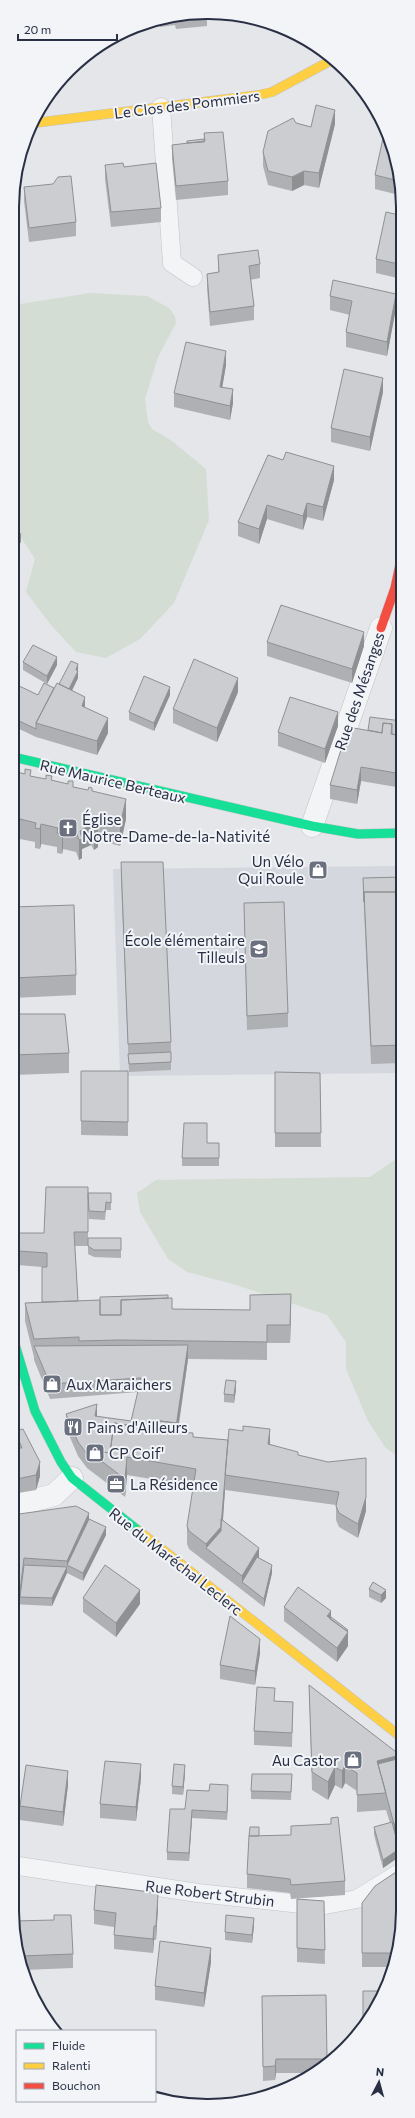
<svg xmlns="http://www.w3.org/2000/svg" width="415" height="2118" viewBox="0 0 415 2118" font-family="Commissioner,sans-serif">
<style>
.built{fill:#d4d7de}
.green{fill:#d3ddd4}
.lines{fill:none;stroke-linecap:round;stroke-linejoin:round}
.lane-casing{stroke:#c1c3c7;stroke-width:19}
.street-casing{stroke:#c1c3c7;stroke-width:23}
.fast-casing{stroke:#c1c3c7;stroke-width:10}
.slow-casing{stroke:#c1c3c7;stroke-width:10}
.jam-casing{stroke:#c1c3c7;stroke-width:10}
.lane{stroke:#f3f4f6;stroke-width:18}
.street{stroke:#f3f4f6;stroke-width:22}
.fast{stroke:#16e098;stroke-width:9}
.slow{stroke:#ffcf43;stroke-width:9}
.jam{stroke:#f24e42;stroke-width:9}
.wall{fill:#afb0b4}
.shaded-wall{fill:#8e9092}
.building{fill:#cbcdd1;stroke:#8e9092}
.labels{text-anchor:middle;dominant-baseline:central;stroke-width:4;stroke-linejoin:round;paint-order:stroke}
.street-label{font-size:15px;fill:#293044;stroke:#f2f4f8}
.poi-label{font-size:15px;fill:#293044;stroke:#f2f4f8;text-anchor:start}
.rim{fill:none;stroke:#293044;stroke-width:2}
</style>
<rect width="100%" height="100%" fill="#e4e6e9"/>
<path class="built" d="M402 866V1073L120 1076 113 869Z"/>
<path class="green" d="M90 293 147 296 169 308 175 316 176 323 158 357 145 399 148 422 152 429 172 441 206 469 209 520 174 603 140 639 106 658 76 652 51 625 26 592 35 559 18 533 13 531 14 305Z
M402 1155V1460L385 1447 368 1421 346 1369V1342L327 1315 233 1284 187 1272 168 1259 140 1212 137 1193 156 1180 370 1177Z"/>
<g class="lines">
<defs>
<path id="lane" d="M161 107 172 263 193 277
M12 1865 198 1893 320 1906 357 1899 401 1872"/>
<path id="street" d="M312 826 381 628
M12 1506 54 1495 72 1478"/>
<path id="fast" d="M13 757 312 826 358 834 402 833
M13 1338 35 1411 61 1462 72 1478 139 1531"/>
<path id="slow" d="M34 123 259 95 272 92 332 60
M139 1531 401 1737"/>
<path id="jam" d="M381 628 395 588 402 555"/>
</defs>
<use href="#lane" class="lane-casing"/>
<use href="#street" class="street-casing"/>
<use href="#fast" class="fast-casing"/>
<use href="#slow" class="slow-casing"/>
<use href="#jam" class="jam-casing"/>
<use href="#lane" class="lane"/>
<use href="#street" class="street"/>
<use href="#fast" class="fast"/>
<use href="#slow" class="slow"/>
<use href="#jam" class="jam"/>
</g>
<path class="wall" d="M207 15V26L176 29 175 25 160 27 159 19Z
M137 28V34L121 36Z
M296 123 311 127 335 124 319 188 304 185 292 191 268 185 263 166V152Z
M385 129 403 194V196L375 189V175Z
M204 133 228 181V195L176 200 172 159V145L187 143 204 139Z
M105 165 124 167 161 208V222L111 227 105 179Z
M24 187 76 222V236L29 242 24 201Z
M403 216 402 279 376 273V259Z
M218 255 260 264V278L250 280 254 306V320L210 326 207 288V274L218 272Z
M330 296 396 308 387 356 346 347V332L350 315 330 310Z
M226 365 222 387 233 403 230 420 174 407V393Z
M383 392 370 451 331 442V428Z
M268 455 334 480 323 521 307 517 303 530 267 519 259 544 238 536V522Z
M267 642 364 646 352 683 267 656Z
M23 662 57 665 47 684 23 670Z
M78 670V678L72 691 85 708 108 733 97 755 36 737 13 726V683L38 695 54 688Z
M238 692 217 742 173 723V709Z
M170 695 154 731 129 720V712Z
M402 721V788L361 781 357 804 330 799V785L368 730Z
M338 726 325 763 278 746V732Z
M13 771 31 776 52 781 73 787 92 791 126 819 120 846 98 840V847L94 850 91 845 82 849V858L79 860 76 852 63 849 62 854 57 853V847L41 844 40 849 35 848V842L20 839 19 843 13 842Z
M121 862 171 1042V1070L129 1072 121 880Z
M402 877V1063L371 1064 364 910 363 878Z
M244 903 288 1013V1027L247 1030Z
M13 907 76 975V995L13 998Z
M13 1018 69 1053V1073L13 1075Z
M81 1071H128V1136L81 1135Z
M275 1072 320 1073 321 1147H275Z
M207 1143H219V1166H182V1158Z
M88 1193H111V1210H106L105 1220 89 1219 88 1201V1238H121V1258L94 1257 88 1254V1246H75L78 1301 168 1298 172 1309 291 1311 290 1343H267V1360L188 1359 178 1432 193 1437 270 1444 298 1455 366 1472V1511L358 1538 339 1527 336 1520V1505L225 1490 223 1520 259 1558 272 1573 264 1607 189 1549 187 1544V1526L194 1486 127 1475 125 1497 87 1468 78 1456 66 1428V1414L97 1417 131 1421 138 1392 50 1399 34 1360V1357L25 1321V1303L42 1302V1267L18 1265V1255H13V1233H44Z
M236 1389 234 1403 224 1402V1394Z
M15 1431 40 1476 36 1490 12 1494V1448H17L15 1445Z
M12 1515 89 1519 106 1535 83 1581 67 1573 52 1606 12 1604Z
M373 1582 386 1598 381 1603 369 1597V1589Z
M83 1598 140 1604 116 1637 83 1612Z
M284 1607 331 1617 348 1630V1646L337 1662 284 1621Z
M260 1653 255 1685 220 1679V1665Z
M309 1685 400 1755 396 1838 399 1857 383 1868 374 1835V1827L390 1823 386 1810 357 1812V1791L345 1783 342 1789 335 1785 328 1800 312 1790Z
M275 1701 293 1702 292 1747 254 1745V1731Z
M185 1773 183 1795 172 1794V1786Z
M292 1774 291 1800 251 1799V1791Z
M141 1778 136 1821 100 1818V1804Z
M68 1785 63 1826 20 1820V1806Z
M228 1793 227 1820 192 1818 189 1861 167 1860V1852L185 1809Z
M259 1836 345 1881V1895L291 1899 290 1893 247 1888V1874Z
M297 1899 324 1901 325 1964 297 1962Z
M362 1903 401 1936 392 1967H362Z
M158 1907 156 1940H154L153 1953 114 1949V1927L94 1924V1910Z
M14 1921 73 1954V1968L24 1970Z
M254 1926 252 1943 225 1940V1932Z
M211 1962 204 2007 155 2000V1986Z
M326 1995 327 2063 309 2073H276L275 2080 263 2081 262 1996Z"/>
<path class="shaded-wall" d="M335 110V124L319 188V173Z
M304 171V185L292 191V177Z
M396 294V308L387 356V342Z
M226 351V365L220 401V387Z
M383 378V392L370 451V437Z
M233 389V403L230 420V406Z
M334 466V480L323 521V507Z
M307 503V517L303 530V516Z
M267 505V519L259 544V529Z
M21 534V542L13 554V546Z
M364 632V646L352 683V669Z
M14 634V649L13 651V637Z
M57 657V665L47 684V676Z
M78 664V678L66 702V694Z
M238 678V692L217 742V728Z
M170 687V695L154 731V723Z
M85 697V711L82 706Z
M338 712V726L325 763V749Z
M108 718V733L97 755V741Z
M361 767V781L357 804V790Z
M126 799V819L120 846V826Z
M20 819V839L19 843V824Z
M96 819V829L98 827V847L94 850V830Z
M41 824V844L40 849V829Z
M91 825V845L82 849V858L79 860V840L80 831Z
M63 829V849L62 854V834Z
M291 1294V1311L290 1343V1325Z
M188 1345V1359L176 1441V1423Z
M236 1381V1389L234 1403V1395Z
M97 1404V1418L95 1416Z
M270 1429V1443L268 1458V1444Z
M127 1457V1475L125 1497V1479Z
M366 1458V1511L358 1538V1524Z
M40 1462V1476L36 1490V1475Z
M224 1484V1489L225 1490 221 1545 206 1548V1562V1544Z
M89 1513V1527L67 1565V1573L52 1606V1598L67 1567V1561Z
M106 1527V1535L83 1581V1573Z
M259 1548V1562L242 1582V1576Z
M272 1565V1573L264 1607V1599Z
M140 1590V1604L116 1637V1623Z
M386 1590V1598L381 1603V1595Z
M331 1611V1625L327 1616Z
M348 1630V1646L337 1662V1648Z
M260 1639V1653L255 1685V1671Z
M400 1755V1773L377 1765V1761Z
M141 1764V1778L136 1821V1807Z
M185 1765V1773L183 1795V1787Z
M345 1766V1783L342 1789V1771Z
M335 1767V1785L328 1800V1782Z
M68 1771V1785L63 1826V1812Z
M228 1785V1793L227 1820V1812Z
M192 1810V1818L189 1861V1853Z
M401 1815V1836L394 1839V1824L400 1816Z
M399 1849V1857L383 1868V1860Z
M158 1893V1907L156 1940V1926Z
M254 1918V1926L252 1943V1935Z
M154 1926V1940L153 1953V1939Z
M211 1948V1962L204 2007V1993Z
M276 2059V2073L275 2080V2066Z"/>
<path class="building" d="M176 17H189V20L176 21 175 18Z
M316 105 335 110 319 173 304 171 292 177 268 171 263 152 268 131 293 118 296 123 311 127Z
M385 129 399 181 375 175Z
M223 132 228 181 176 186 172 145 205 141 204 133Z
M204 139V142L187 143V141Z
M123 163 124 167 156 163 161 208 111 212 105 165Z
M71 176 76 222 29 228 24 187 53 184 58 177Z
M386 212 403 216V265L376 259Z
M258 250 260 264 249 266 254 306 210 312 207 274 219 272 218 255Z
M333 280 396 294 387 342 346 332 352 301 330 296Z
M186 342 226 351 220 387 233 389 230 406 174 393Z
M344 369 383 378 370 437 331 428Z
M286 452 334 466 323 507 307 503 303 516 267 505 259 529 238 522 268 455 283 460Z
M13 529 21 534 13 546Z
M281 605 364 632 352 669 267 642Z
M33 645 57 657 47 676 23 662Z
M194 659 238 678 217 728 173 709Z
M71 661 78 664 76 670 78 671 69 689 59 684Z
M144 676 170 687 154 723 129 712Z
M13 683 38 695 44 683 54 688 36 723V729L13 718Z
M57 683 85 697 82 706 108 718 97 741 36 723Z
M290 697 338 712 325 749 278 732Z
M370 717 402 721V736L392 734V724L383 723 382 733 368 730Z
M383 723 392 724 391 734 402 736V774L361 767 357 790 330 785 348 727 382 733Z
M25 769 31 770 30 776 46 779V775L52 776 51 780 68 784V781H73V787L88 790 89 787 92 788V791L126 799 120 826 96 819 95 823 98 827 94 830 91 825 80 831 82 839 79 840 76 832 63 829 62 834 57 833 58 828 41 824 40 829 35 828 36 823 20 819 19 824 13 822 14 817H13V771L25 774Z
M121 862H163L171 1042 128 1044Z
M402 877V892H364V902L363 878Z
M364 892H402V1045L371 1046Z
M284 902 288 1013 247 1016 244 903Z
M74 905 76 975 13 978V907Z
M16 1014H65L69 1053 13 1055V1018H16Z
M171 1052V1062L129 1064 128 1054Z
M81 1071H128V1122L81 1121Z
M275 1072 320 1073 321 1133H275Z
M184 1123H207V1143H219V1158H182Z
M46 1187H88V1232H74L78 1301 42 1302V1267H47V1253L18 1251V1241H13V1233H44Z
M88 1193H111V1203L106 1202 105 1212 89 1211Z
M88 1238H121V1250H94L88 1246Z
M291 1294 290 1325H267V1342L119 1340 79 1341V1337L34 1339 25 1303 100 1300V1315H121V1300L172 1298V1309L250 1310V1295Z
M168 1295V1298L121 1300V1315H100V1297Z
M188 1345 176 1427V1423L152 1420 151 1429 114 1423 110 1453 87 1450V1454L78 1442 66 1414 97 1404 95 1416 131 1421 141 1378 50 1384 34 1346Z
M226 1380 236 1381 234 1395 224 1394Z
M152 1420 176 1423V1432L193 1433V1437L228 1440 221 1527 206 1544 189 1531 187 1526 196 1469 127 1457 125 1479 87 1450 110 1453 114 1423 151 1429Z
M243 1426 270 1429 268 1444 298 1452V1455L328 1462 366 1458V1497L358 1524 339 1513 336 1506 339 1492 225 1475 229 1429 243 1431Z
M23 1429 40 1462 36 1475 12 1480V1448H22L15 1431Z
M76 1506 89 1513 67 1561 24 1558 20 1591 12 1590V1515Z
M89 1519 106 1527 83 1573 67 1565Z
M221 1519 259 1548 242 1576 206 1548 221 1531Z
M257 1557 272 1565 264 1599 242 1582Z
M24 1565 67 1567 52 1598 20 1597Z
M105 1565 140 1590 116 1623 83 1598Z
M373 1582 386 1590 381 1595 369 1589Z
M298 1587 331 1611 327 1616 348 1632 337 1648 284 1607Z
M230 1616 260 1639 255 1671 220 1665Z
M331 1617 348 1630 347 1631 330 1619Z
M309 1685 400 1755 377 1761 386 1793 357 1795V1773L345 1766 342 1771 335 1767 328 1782 312 1772Z
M257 1687 275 1688 274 1701 293 1702 292 1733 254 1731Z
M401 1758V1815L400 1816 401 1822 394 1824 378 1764Z
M105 1761 141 1764 136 1807 100 1804Z
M174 1764 185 1765 183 1787 172 1786Z
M26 1765 68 1771 63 1812 20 1806Z
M252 1774H292L291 1792 251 1791Z
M210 1784 228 1785 227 1812 192 1810 189 1853 167 1852 170 1809H185L187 1790 209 1791Z
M338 1817 345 1881 291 1885 290 1879 247 1874 249 1836 291 1835V1826L331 1824V1818Z
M392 1822 399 1849 383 1860 374 1827Z
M250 1827H259V1836H249Z
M399 1870H401V1936L396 1953H362V1903L375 1886Z
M96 1885 158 1893 156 1926H154L153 1939 114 1935 116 1913 94 1910Z
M297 1899 324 1901 325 1950 297 1948Z
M54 1915H71L73 1954 21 1956 14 1921 54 1920Z
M226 1915 254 1918 252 1935 225 1932Z
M160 1941 211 1948 204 1993 155 1986Z
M386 1987 383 1997 363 2022V1991H380V1988Z
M326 1995 327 2059H276L275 2066 263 2067 262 1996Z
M266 2094H274L271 2096H267Z"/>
<defs>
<symbol id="church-square" viewBox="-11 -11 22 22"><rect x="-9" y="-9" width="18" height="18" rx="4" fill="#6a707e" stroke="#f2f4f8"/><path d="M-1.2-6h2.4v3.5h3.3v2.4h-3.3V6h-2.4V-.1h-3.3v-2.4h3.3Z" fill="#fff"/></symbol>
<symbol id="shop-square" viewBox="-11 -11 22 22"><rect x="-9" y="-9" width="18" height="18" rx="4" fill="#6a707e" stroke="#f2f4f8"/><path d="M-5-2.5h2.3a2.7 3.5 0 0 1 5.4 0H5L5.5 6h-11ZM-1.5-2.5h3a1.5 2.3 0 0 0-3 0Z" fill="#fff"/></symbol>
<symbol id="school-square" viewBox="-11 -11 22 22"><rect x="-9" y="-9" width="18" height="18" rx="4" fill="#6a707e" stroke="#f2f4f8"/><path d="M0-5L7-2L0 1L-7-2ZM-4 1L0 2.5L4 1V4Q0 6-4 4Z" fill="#fff"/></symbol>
<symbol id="restaurant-square" viewBox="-11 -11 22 22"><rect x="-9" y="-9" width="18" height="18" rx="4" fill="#6a707e" stroke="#f2f4f8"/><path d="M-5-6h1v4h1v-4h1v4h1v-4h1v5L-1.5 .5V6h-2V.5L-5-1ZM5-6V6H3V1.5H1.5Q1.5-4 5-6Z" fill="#fff"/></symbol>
<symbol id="office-square" viewBox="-11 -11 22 22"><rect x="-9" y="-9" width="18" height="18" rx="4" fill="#6a707e" stroke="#f2f4f8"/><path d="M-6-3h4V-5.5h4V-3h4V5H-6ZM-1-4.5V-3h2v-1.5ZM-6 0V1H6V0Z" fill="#fff"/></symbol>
</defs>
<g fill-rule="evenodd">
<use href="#church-square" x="57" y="817" width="22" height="22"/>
<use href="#shop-square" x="307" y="859" width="22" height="22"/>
<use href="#school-square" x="248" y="938" width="22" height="22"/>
<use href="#shop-square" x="41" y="1373" width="22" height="22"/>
<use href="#restaurant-square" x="62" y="1416" width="22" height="22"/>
<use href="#shop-square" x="84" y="1442" width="22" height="22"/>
<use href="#office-square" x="105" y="1473" width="22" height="22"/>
<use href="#shop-square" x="342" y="1749" width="22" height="22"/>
</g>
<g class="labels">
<g class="street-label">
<text transform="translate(187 104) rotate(-7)">Le Clos des Pommiers</text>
<text transform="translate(359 691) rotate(-71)">Rue des Mésanges</text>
<text transform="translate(113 781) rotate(13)">Rue Maurice Berteaux</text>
<text transform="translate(176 1561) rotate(38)">Rue du Maréchal Leclerc</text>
<text transform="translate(210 1893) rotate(7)">Rue Robert Strubin</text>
</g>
<g class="poi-label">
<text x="82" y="819">Église<tspan x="82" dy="17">Notre-Dame-de-la-Nativité</tspan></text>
<text x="304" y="861" text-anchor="end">Un Vélo<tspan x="304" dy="17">Qui Roule</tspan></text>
<text x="245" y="940" text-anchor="end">École élémentaire<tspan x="245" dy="17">Tilleuls</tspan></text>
<text x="66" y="1384">Aux Maraichers</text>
<text x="87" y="1427">Pains d'Ailleurs</text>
<text x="109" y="1453">CP Coif'</text>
<text x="130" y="1484">La Résidence</text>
<text x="339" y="1760" text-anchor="end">Au Castor</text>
</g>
</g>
<path d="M0 0H415V2118H0ZM207 19H208A188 188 0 0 1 396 207V1911A188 188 0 0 1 208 2099H207A188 188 0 0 1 19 1911V207A188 188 0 0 1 207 19Z" fill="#f2f4f8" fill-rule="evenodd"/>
<path class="rim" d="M207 19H208A188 188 0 0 1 396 207V1911A188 188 0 0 1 208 2099H207A188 188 0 0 1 19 1911V207A188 188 0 0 1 207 19Z"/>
<rect x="16" y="2030" width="140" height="72" fill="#f2f4f8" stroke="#a2a6b0"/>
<rect x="24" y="2043" width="20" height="6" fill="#16e098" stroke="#a2a6b0"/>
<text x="52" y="2050" font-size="12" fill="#293044">Fluide</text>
<rect x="24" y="2063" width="20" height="6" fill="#ffcf43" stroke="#a2a6b0"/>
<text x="52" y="2070" font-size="12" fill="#293044">Ralenti</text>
<rect x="24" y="2083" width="20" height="6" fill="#f24e42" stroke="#a2a6b0"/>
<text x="52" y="2090" font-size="12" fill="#293044">Bouchon</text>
<g transform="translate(379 2082) rotate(6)" stroke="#f2f4f8" stroke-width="3" paint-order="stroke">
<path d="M0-3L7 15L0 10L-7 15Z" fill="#293044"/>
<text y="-6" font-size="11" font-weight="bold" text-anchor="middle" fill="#293044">N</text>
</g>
<path d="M18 34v6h99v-6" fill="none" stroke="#293044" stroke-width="2"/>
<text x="24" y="34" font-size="12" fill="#293044" stroke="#f2f4f8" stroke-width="3" paint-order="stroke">20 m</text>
</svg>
